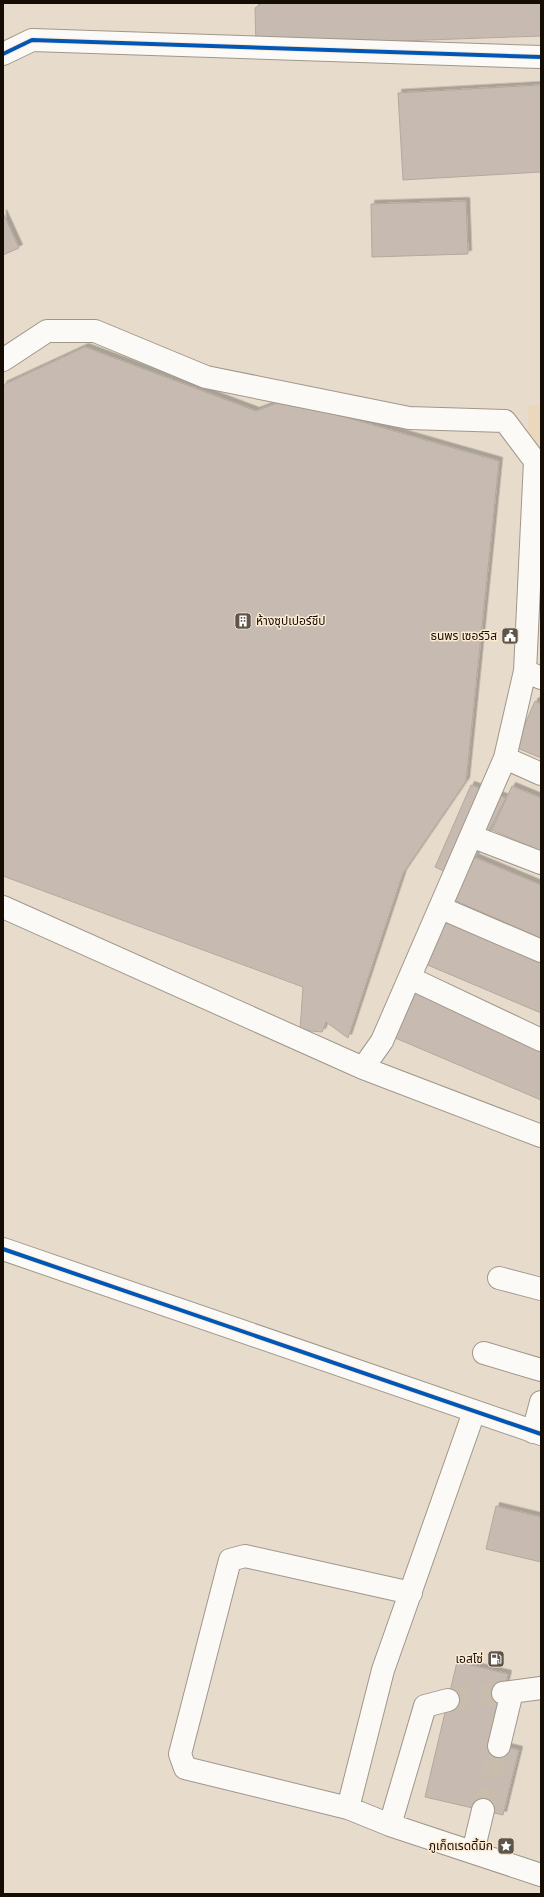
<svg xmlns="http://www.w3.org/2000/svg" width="544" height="1897" viewBox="0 0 544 1897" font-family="Rubik,'Noto Sans Thai',sans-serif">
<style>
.built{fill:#ebd7bc}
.building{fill:#c7bbb1;stroke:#b4a89e;filter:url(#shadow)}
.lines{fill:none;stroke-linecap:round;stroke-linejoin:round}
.minor-tunnel{stroke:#c8bcad;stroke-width:22;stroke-dasharray:22 11;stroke-linecap:butt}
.minor-casing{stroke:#a0978b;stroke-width:24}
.minor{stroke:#fbfaf7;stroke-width:22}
.cycleway-casing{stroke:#fdead3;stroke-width:6}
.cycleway{stroke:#0057b8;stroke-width:4}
.labels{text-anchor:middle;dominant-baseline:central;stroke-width:3;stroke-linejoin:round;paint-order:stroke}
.poi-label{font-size:12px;fill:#150d04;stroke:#fdead3;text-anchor:end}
</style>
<defs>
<filter id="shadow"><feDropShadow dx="3.5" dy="-3.5" stdDeviation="0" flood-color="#0004"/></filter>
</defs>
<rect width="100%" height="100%" fill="#e7dbcb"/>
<path class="built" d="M528 405H541V609L528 607Z"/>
<path class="building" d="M262 3H541V36L256 46 255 8Z
M541 85V172L403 180 398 93Z
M466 201 468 254 372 257 371 204Z
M3 213 19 248 3 255Z
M85 347 256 411 285 400 499 461 466 781 403 873 348 1038 326 1022 322 1032 300 1030 303 987 3 876V385Z
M535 701 541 704V758L515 747Z
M471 785 506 798 463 880 435 867Z
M512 786 541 798V851L492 830Z
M474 857 541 885V938L454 900Z
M443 918 541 961V1013L423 963Z
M412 992 541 1048V1100L393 1037Z
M496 1506 541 1517V1562L486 1549Z
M457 1662 508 1674 491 1743 519 1750 503 1815 425 1797Z"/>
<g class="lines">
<path class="minor-tunnel" d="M448 1700 503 1693
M483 1810 499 1746"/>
<defs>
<path id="minor" d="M3 54 32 40 541 57
M3 360 47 331H95L206 377 409 418 505 421 535 461 525 671 541 678
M505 758 541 774
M471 836 505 758 525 671
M541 863 471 836 382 1041 363 1068 541 1136
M3 907 363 1068
M441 908 541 951
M410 978 541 1040
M3 1249 541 1434
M499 1278 541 1289
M484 1353 541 1370
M474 1412 383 1670 348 1808 390 1825 541 1875
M533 1432 541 1402
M503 1693 541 1688
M499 1746 512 1692
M348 1808 185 1768 180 1754 230 1560 245 1556 411 1593
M390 1825 425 1706 448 1700
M473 1852 483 1810"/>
</defs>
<use href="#minor" class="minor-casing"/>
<use href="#minor" class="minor"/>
<defs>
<path id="cycleway" d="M3 54 32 40 541 57
M3 1249 541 1434"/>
</defs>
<use href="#cycleway" class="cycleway-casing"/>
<use href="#cycleway" class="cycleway"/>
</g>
<defs>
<symbol id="building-square" viewBox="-11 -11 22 22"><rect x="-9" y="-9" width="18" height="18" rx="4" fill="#5e554a" stroke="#fdead3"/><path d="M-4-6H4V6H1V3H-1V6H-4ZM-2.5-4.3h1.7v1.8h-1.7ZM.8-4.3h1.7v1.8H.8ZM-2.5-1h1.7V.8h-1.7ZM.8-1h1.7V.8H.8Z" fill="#fff"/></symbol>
<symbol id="civic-square" viewBox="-11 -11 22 22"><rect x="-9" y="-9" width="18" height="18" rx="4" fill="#5e554a" stroke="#fdead3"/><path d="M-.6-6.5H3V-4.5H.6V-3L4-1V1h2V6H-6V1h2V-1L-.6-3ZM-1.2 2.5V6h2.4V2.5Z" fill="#fff"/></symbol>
<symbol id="fuel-square" viewBox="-11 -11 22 22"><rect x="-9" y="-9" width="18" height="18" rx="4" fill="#5e554a" stroke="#fdead3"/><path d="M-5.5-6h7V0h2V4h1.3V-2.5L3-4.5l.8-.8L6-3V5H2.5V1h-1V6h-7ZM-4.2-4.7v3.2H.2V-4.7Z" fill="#fff"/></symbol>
<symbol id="sight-square" viewBox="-11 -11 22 22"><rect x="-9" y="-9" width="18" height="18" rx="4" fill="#5e554a" stroke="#fdead3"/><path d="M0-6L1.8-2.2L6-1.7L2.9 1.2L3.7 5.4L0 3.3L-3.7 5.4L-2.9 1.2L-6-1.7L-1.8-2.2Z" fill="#fff"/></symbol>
</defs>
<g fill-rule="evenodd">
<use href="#building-square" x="233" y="611" width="20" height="20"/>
<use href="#civic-square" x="500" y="626" width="20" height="20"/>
<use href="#fuel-square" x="486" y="1649" width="20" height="20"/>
<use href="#sight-square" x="496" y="1836" width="20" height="20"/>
</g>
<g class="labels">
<g class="poi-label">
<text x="256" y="621" text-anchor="start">ห้างซุปเปอร์ชีป</text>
<text x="497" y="636">ธนพร เซอร์วิส</text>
<text x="483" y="1659">เอสโซ่</text>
<text x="493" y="1846">ภูเก็ตเรดดี้มิก</text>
</g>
</g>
<rect width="544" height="1897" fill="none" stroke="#150d04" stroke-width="8"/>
</svg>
